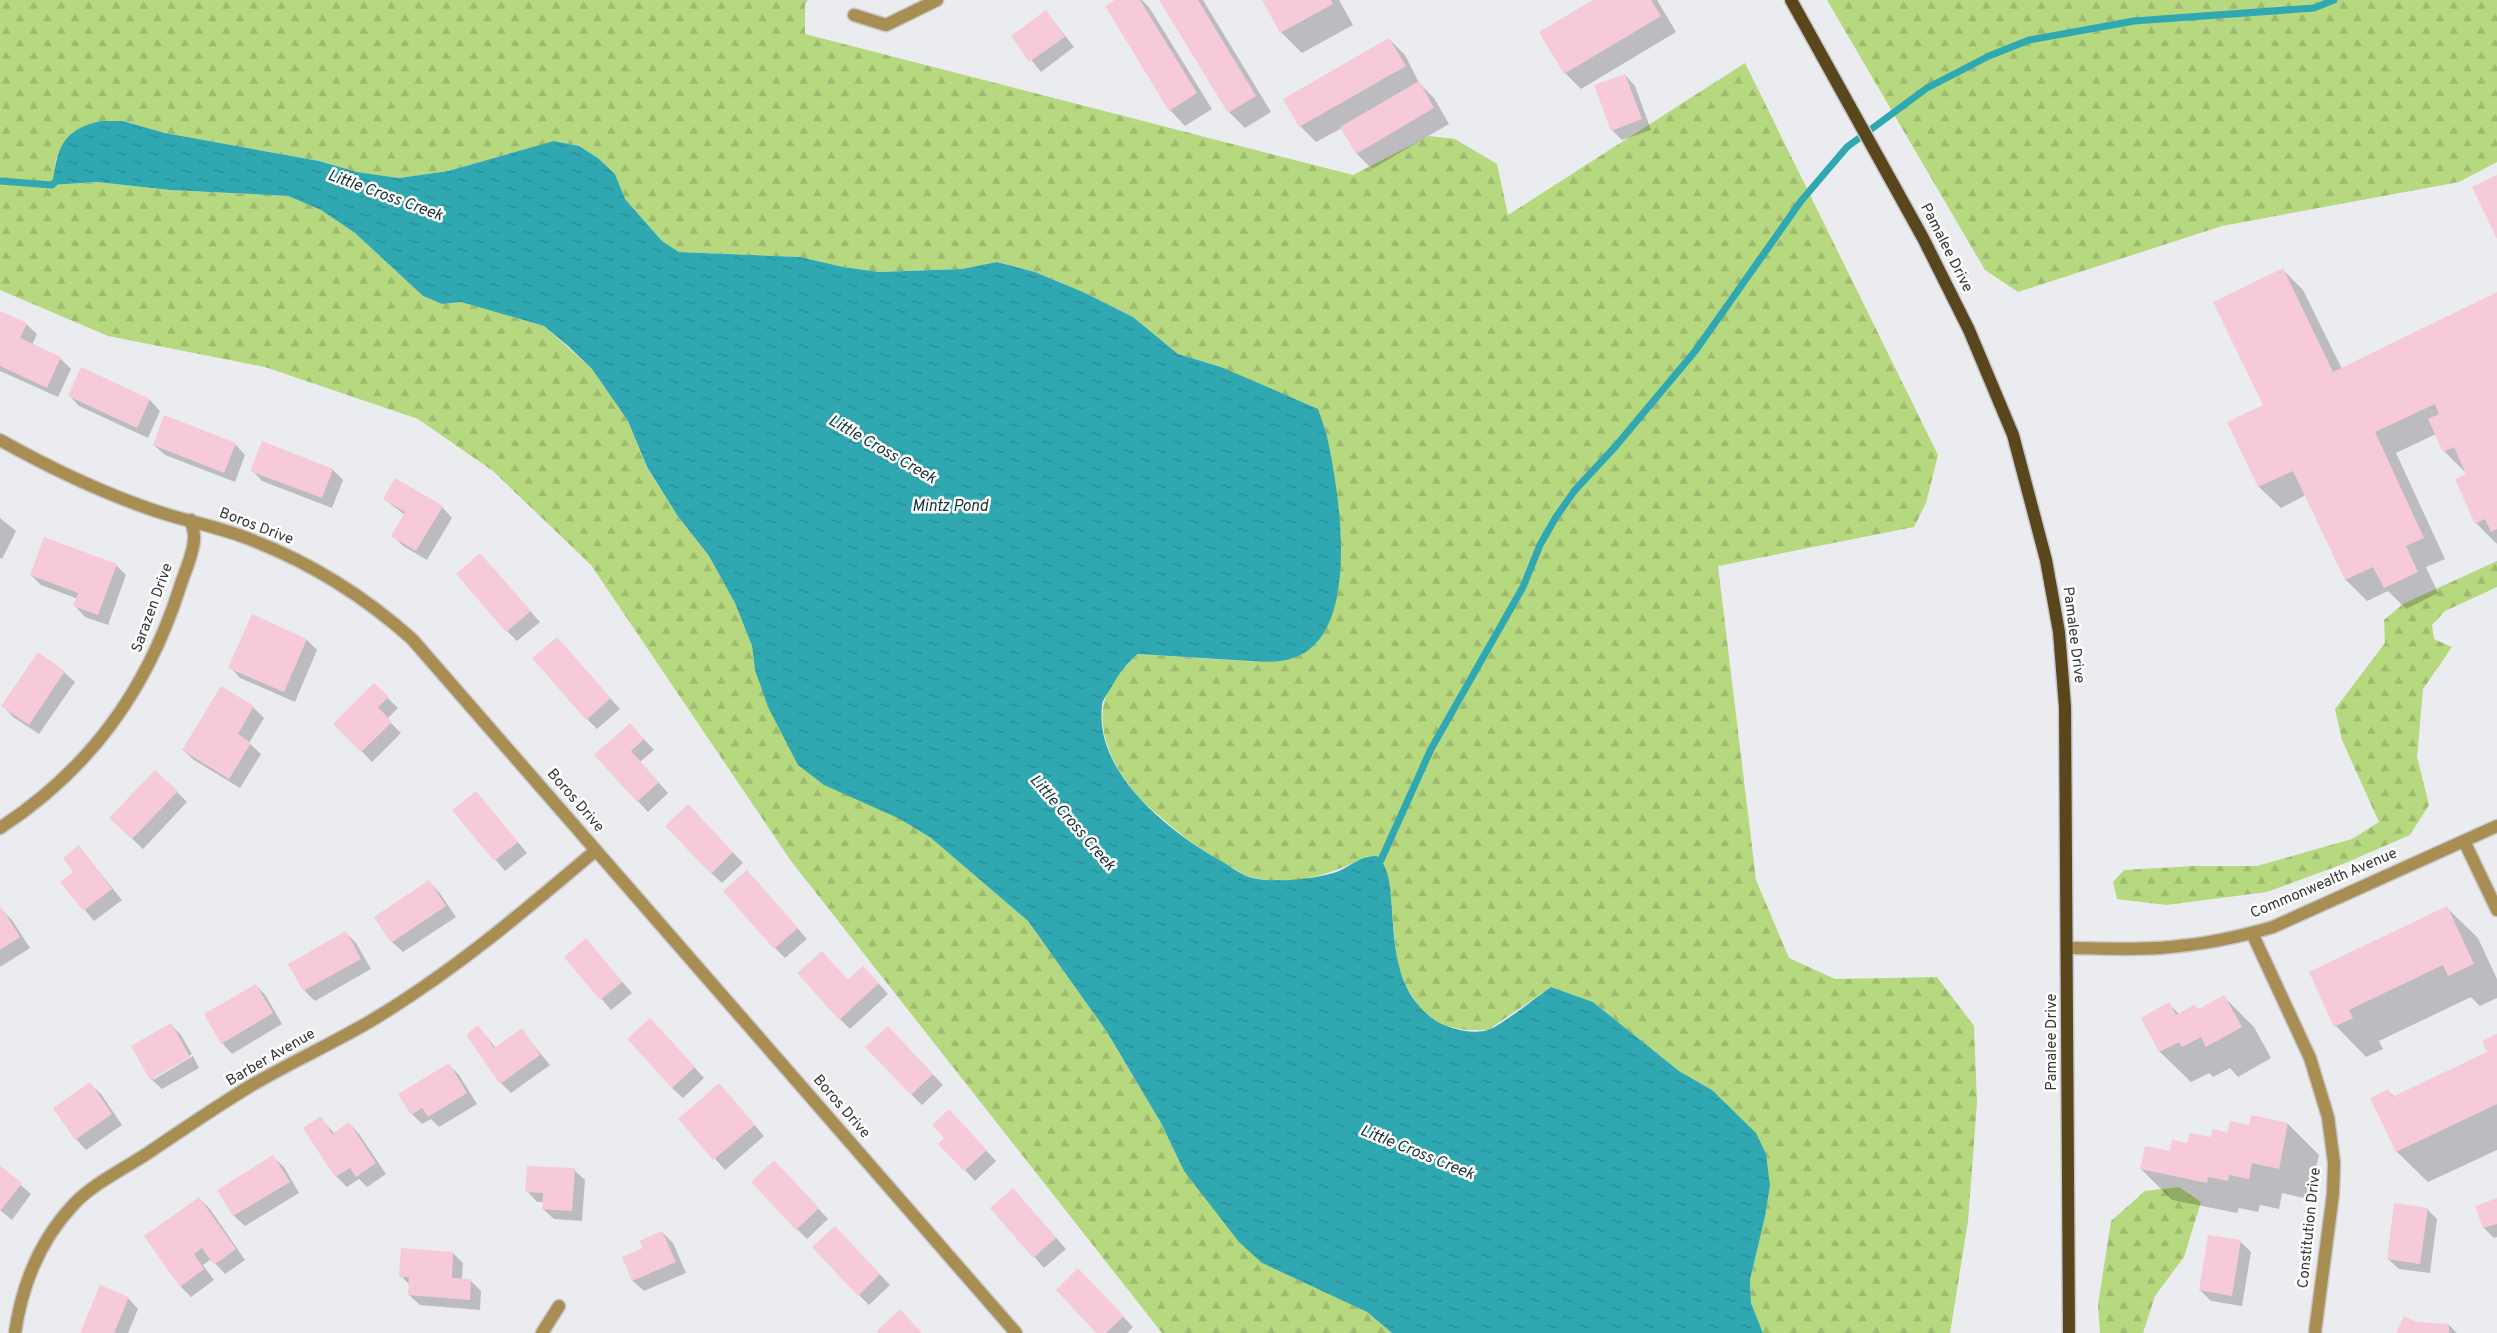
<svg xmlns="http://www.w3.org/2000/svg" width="2497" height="1333" viewBox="0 0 2497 1333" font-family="Overpass,sans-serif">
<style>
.forest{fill:url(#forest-firs)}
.water{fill:url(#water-ripples)}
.shadow{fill:#0003}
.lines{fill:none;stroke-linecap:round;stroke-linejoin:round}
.stream{stroke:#2fa8b2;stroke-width:7}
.building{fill:#f6cad8}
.minor-casing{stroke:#c7c7cb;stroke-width:15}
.major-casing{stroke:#c7c7cb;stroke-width:15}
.minor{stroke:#a98e53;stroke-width:12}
.major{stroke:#59461c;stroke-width:12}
.labels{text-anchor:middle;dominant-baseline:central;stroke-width:5;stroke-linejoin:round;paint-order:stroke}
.street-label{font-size:15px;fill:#353537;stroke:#fff}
.water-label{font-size:16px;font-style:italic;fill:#173133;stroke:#fff}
</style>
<defs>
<pattern id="forest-firs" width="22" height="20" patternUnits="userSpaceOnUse" patternTransform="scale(1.25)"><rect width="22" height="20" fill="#b6d87e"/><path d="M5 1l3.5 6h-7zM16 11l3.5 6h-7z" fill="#9dba6e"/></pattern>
<pattern id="water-ripples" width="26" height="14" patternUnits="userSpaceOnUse" patternTransform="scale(1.25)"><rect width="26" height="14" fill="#2fa8b2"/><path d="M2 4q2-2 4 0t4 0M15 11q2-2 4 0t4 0" fill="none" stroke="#298a92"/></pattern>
</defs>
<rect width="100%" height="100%" fill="#ebecf0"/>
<path class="forest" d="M0 0H808L805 4V34L1353 175 1429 136 1455 139 1497 164 1508 215 1745 63 1938 455 1926 503 1914 527 1718 566 1756 880 1789 958 1835 979 1937 977 1974 1026 1977 1103 1968 1221 1950 1333H1763L1751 1303 1750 1280 1765 1217 1770 1186 1712 1090 1679 1071 1593 1002 1551 987 1488 1030H1465L1441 1025 1421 1010 1406 986 1397 963 1389 880 1368 856C1332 874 1292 888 1251 877 1244 876 1237 870 1231 867 1208 854 1191 843 1171 826 1159 815 1145 805 1135 793 1097 746 1085 694 1139 654L1260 662 1290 659 1221 367 1178 354 1133 317 1083 292 1035 272 998 262 962 269 879 272 843 267 800 257 679 252 662 241 625 199 615 174 598 158 579 146 555 141 448 171 399 178 357 172 319 161 165 133 123 121 56 159 52 185 97 182 170 190 288 196 321 210 355 233 423 296 442 304 461 302 544 326 592 369 628 421 647 468 677 515 709 556 735 603 752 646 755 670 900 819 931 838 1028 921 1107 1032 1161 1123 1184 1171 1262 1263 1367 1312 1392 1333H1162L791 861 591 565 493 471 418 419 265 367 108 336 0 290Z
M1827 0H2497V162L2459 182 2222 226 2018 292 1985 270Z
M2497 561V587L2445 611 2432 625 2434 639 2452 647 2423 689 2417 757 2429 805 2410 835 2343 864 2267 892 2166 905 2117 899 2113 882 2124 870 2194 866H2257L2352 839 2379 822 2342 740 2335 709 2385 643 2384 620 2403 604Z
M2179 1187 2201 1202 2184 1257 2155 1296 2143 1333H2100L2098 1305 2111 1221 2145 1191Z"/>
<path class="water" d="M101 121H123L165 133 319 161 357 172 399 178 448 171 554 141 579 146 598 158 615 174 625 199 662 241 679 252 800 257 843 267 879 272 962 269 997 262 1035 272 1083 292 1133 317 1178 354 1221 367 1318 409C1322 421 1327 433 1329 446 1340 499 1362 640 1290 659 1272 664 1251 661 1233 660 1202 658 1170 656 1138 654 1126 664 1120 672 1112 686 1109 692 1102 699 1102 706 1094 773 1171 834 1223 862 1231 867 1240 874 1249 877 1270 884 1319 879 1339 871 1352 865 1362 855 1377 856 1388 866 1390 883 1391 898 1395 943 1393 989 1433 1019 1445 1028 1472 1035 1488 1030 1499 1027 1538 996 1551 987L1593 1002 1679 1071 1712 1090 1756 1133 1766 1154 1770 1186 1765 1217 1750 1280 1751 1303 1763 1333H1392L1367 1312 1262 1263 1239 1242 1184 1171 1161 1123 1107 1032 1028 921 931 838 900 819 824 785 798 765 768 707 755 670 752 646 735 603 709 556 677 515 647 467 628 421 592 369 568 346 544 326 461 302 442 304 423 296 355 233 321 210 288 196 170 190 97 182 52 185C58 148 61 130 101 121Z"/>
<path class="shadow" d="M1118 0H1142L1149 7 1212 109 1185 126 1170 110Z
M1161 0H1203L1271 112 1245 128 1229 112Z
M1264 0H1339L1353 25 1302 53 1281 32Z
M1596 0H1657L1676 32 1581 89 1565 73Z
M1046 12 1074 47 1041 72 1012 36Z
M1389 39 1405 55 1419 83 1434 98 1449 124 1372 169 1356 153 1342 128 1316 142 1300 126 1285 99Z
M1625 75 1635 86 1651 130 1622 140 1612 130Z
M2282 269 2303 290 2342 369 2497 293V544L2476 523 2468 475 2444 451 2436 434 2396 453 2445 559 2426 567 2438 593 2406 609 2388 591 2367 601 2346 580 2306 495 2281 508 2259 487 2229 423 2264 406Z
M0 312 26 324 37 334 32 345 60 358 71 369 58 397 0 371Z
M82 368 150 400 160 411 148 438 79 406 69 395Z
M262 442 333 470 343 480 332 508 262 481 252 470Z
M235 444 245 455 235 482 165 455 154 445Z
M384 499 442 507 452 518 427 560 403 546 393 536 405 515Z
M0 518 16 531 2 559 0 558Z
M480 555 540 622 517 641 507 631Z
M116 565 126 575 108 625 85 617 75 606 78 599 41 585 31 575Z
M557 638 620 709 597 729 587 719Z
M307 640 317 650 295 702 240 678 230 667Z
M64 672 75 682 39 734 13 717 3 706Z
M374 685 398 708 387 719 401 733 372 762 335 724Z
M221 687 253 707 264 718 249 743 261 754 240 788 194 760 183 750Z
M640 735 654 750 640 762 668 793 648 812 596 756Z
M177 792 187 802 143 849 121 828Z
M476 792 527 853 505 871 454 810Z
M698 816 743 863 722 883 711 873Z
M79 847 122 900 94 921 62 882 75 872Z
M429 882 439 892 456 917 403 952 392 942Z
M757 882 807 939 785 958 775 948Z
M2447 908 2478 938 2497 979V998L2480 1006 2471 997 2379 1041 2383 1049 2366 1057 2336 1026 2311 973Z
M2 910 12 920 30 948 0 967V911Z
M346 933 356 943 371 969 315 1001 304 990Z
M586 940 632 993 611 1010 566 957Z
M874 978 888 994 850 1029 840 1019 849 981Z
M256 985 266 996 282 1024 232 1054 222 1043Z
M2224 997 2254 1027 2271 1058 2238 1077 2230 1068 2213 1077 2209 1073 2191 1082 2160 1052 2142 1018 2169 1004 2180 1015 2199 1010Z
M171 1025 181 1035 192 1054 153 1077V1080L193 1056 199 1068 162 1089 151 1079Z
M478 1027 496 1048 521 1030 550 1065 511 1093 501 1083Z
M661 1030 704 1078 683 1098 672 1088Z
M2497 1036V1150L2428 1182 2397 1152 2372 1098 2388 1091 2395 1097 2488 1053Z
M898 1038 943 1085 922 1105 911 1094Z
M449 1065 459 1075 477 1104 439 1127 431 1119 422 1124 412 1114Z
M90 1084 101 1094 122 1125 86 1150 76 1139Z
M729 1095 764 1136 725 1170 680 1119Z
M320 1118 334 1133 349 1123 359 1134 386 1174 367 1187 359 1179 347 1187 336 1176 305 1128Z
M959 1121 996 1161 975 1181 965 1170 946 1138Z
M2288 1124 2319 1155 2309 1199 2282 1193 2279 1209 2260 1205 2258 1212 2239 1208 2237 1213 2172 1200 2141 1169 2188 1145 2250 1126Z
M273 1157 284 1167 299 1193 245 1226 234 1216 219 1190Z
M0 1167 31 1194 12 1220 0 1210Z
M574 1170 585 1180 582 1221 554 1219 543 1209 544 1202H537L527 1191Z
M784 1172 828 1219 807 1239 797 1229Z
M1013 1189 1066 1249 1044 1268 991 1208Z
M199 1198 210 1209 245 1260 225 1274 211 1259 203 1265 214 1280 191 1297 181 1287Z
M2497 1200V1237L2494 1238 2484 1228 2477 1206Z
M2427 1209 2437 1219 2430 1273 2399 1269 2388 1259Z
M662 1232 673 1243 686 1273 644 1291 633 1281 624 1257 644 1248Z
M845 1238 890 1285 869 1305 859 1295Z
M2241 1242 2251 1252 2242 1306 2211 1301 2200 1290Z
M453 1253 463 1263 462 1280H470L481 1291 480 1310 420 1305 409 1295 410 1285 401 1276Z
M1088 1280 1133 1327 1127 1333H1098Z
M128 1298 138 1309 128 1333H81Z
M2416 1323 2449 1325 2457 1333H2398Z"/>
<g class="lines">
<path class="stream" d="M0 181 52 185 58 179
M1374 866 1381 860 1431 749 1523 587 1540 545 1556 517 1575 490 1615 447 1696 350 1801 201 1847 147 1927 88 1989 56 2029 40 2134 21 2314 8 2334 0"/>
</g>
<path class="building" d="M1115 0H1140L1197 93 1169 111 1105 6Z
M1159 0H1198L1256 96 1228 113Z
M1262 0H1331L1333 4 1280 33Z
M1593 0H1651L1661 16 1564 74 1539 32Z
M1046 10 1065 37 1029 62 1011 36Z
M1389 38 1406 66 1299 127 1283 99Z
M1625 74 1642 119 1611 131 1594 85Z
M1419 81 1434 108 1356 154 1340 127Z
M2497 175V239L2472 187Z
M2283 268 2333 372 2497 292V529L2491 532 2485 519 2475 524 2455 479 2466 474 2454 447 2443 452 2428 419 2439 414 2435 404 2375 432 2424 538 2406 546 2418 572 2384 588 2373 567 2345 580 2293 471 2258 487 2227 422 2263 405 2213 302Z
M0 311 27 323 20 338 61 357 47 388 0 366Z
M81 367 150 399 137 428 68 396Z
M164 415 236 443 224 473 153 445Z
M262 441 333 469 322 498 250 471Z
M395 478 443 506 416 551 391 536 405 512 383 499Z
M44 537 117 564 98 615 73 606 78 593 30 575Z
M480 553 531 611 506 632 456 574Z
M252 614 307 639 284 692 228 668Z
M557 637 611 698 586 720 532 658Z
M38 652 65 671 29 725 1 706Z
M374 683 389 697 378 707 392 722 361 752 333 724Z
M221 686 254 706 238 734 251 743 229 779 182 750Z
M630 723 644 739 631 751 659 782 637 802 594 755Z
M155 770 178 791 132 839 109 818Z
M476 791 518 842 494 861 452 810Z
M688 804 733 852 711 874 665 826Z
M79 845 112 889 83 911 60 882 73 872 63 858Z
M747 870 798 928 774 949 723 891Z
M429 880 446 906 391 943 374 917Z
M2447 906 2474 964 2448 976 2443 965 2349 1010 2353 1018 2334 1027 2309 972Z
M2 908 20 937 0 950V909Z
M346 931 361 959 303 991 288 964Z
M586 938 622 982 600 1000 564 957Z
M822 951 848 980 863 966 879 983 839 1020 797 973Z
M256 984 273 1013 221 1044 204 1014Z
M2224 995 2242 1027 2206 1047 2201 1037 2182 1047 2179 1042 2159 1052 2141 1018 2169 1002 2176 1015 2194 1005 2199 1009Z
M650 1018 695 1067 672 1088 627 1039Z
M171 1023 190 1057 150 1080 131 1046Z
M478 1025 494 1048 522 1028 540 1055 500 1084 466 1035Z
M888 1026 933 1074 911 1095 865 1047Z
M2497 1034V1104L2396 1152 2370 1098 2389 1089 2392 1097 2487 1052 2482 1041Z
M449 1063 467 1093 428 1117 422 1108 411 1115 398 1094Z
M90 1082 112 1114 75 1140 53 1108Z
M719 1083 755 1125 713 1160 678 1119Z
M949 1109 987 1150 964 1171 938 1144 944 1138 932 1125Z
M2251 1115 2288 1123 2279 1169 2252 1163 2249 1179 2229 1175 2228 1181 2208 1177 2207 1183 2140 1169 2145 1146 2170 1151 2172 1140 2187 1143 2190 1133 2211 1137 2212 1129 2227 1132 2230 1121 2249 1125Z
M321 1116 332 1134 349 1122 376 1163 356 1177 350 1168 335 1177 303 1128Z
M273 1155 290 1182 233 1216 217 1190Z
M774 1160 819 1208 796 1230 751 1182Z
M0 1166 22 1183 0 1211Z
M527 1166 575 1168 572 1211 542 1209 543 1193 525 1192Z
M1013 1188 1056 1238 1033 1258 990 1208Z
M199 1197 236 1249 214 1265 202 1248 194 1254 204 1269 180 1287 144 1236Z
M2497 1198V1224L2483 1228 2475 1206Z
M2394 1203 2428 1208 2420 1264 2387 1259Z
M835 1226 880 1274 858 1296 812 1247Z
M662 1231 676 1262 632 1281 622 1257 643 1248 639 1241Z
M2208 1235 2241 1240 2232 1296 2199 1290Z
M401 1248 453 1252 452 1278 471 1279 470 1300 408 1295 409 1277H399Z
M1078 1268 1124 1316 1106 1333H1096L1056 1290Z
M100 1285 129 1297 114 1333H80Z
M900 1309 922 1333H879L877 1331Z
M2404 1316 2416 1322 2449 1324V1333H2396Z"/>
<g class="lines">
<defs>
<path id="minor" d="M854 15 886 25 937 0
M0 440C50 468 102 493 156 511 185 521 215 526 244 537 306 560 363 595 412 639L1016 1333
M0 828C90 769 146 691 179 590 183 576 194 553 194 539 195 533 192 526 191 520
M2464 841 2497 910
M2252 933 2310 1058 2328 1117 2334 1163 2333 1194 2315 1332
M2068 948C2104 948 2143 951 2179 946 2212 943 2242 936 2273 927L2497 826
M15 1333C22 1284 40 1240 74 1204 94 1183 124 1169 148 1153 182 1130 217 1106 252 1085 290 1063 331 1044 369 1022 453 972 522 913 596 850
M542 1333 559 1306"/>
<path id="major" d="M1791 0 1923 238 1969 330 2013 435 2046 560 2059 632 2065 707 2069 1333"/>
</defs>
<use href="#minor" class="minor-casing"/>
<use href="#major" class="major-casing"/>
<use href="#minor" class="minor"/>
<use href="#major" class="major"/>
</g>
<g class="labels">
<g class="street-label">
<text transform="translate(1946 248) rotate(63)">Pamalee Drive</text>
<text transform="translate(256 527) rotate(21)">Boros Drive</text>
<text transform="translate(153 608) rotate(-70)">Sarazen Drive</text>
<text transform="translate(2073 635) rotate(83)">Pamalee Drive</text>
<text transform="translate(575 801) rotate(49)">Boros Drive</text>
<text transform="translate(2324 884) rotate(-23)">Commonwealth Avenue</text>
<text transform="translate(2052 1042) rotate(-90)">Pamalee Drive</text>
<text transform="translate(271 1058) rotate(-30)">Barber Avenue</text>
<text transform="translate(841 1107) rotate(49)">Boros Drive</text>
<text transform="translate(2310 1228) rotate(-84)">Constitution Drive</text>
</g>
<g class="water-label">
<text transform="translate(385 196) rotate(20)">Little Cross Creek</text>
<text transform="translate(882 450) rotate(30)">Little Cross Creek</text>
<text x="950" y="507">Mintz Pond</text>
<text transform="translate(1072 823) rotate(49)">Little Cross Creek</text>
<text transform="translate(1417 1153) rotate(22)">Little Cross Creek</text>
</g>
</g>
</svg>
